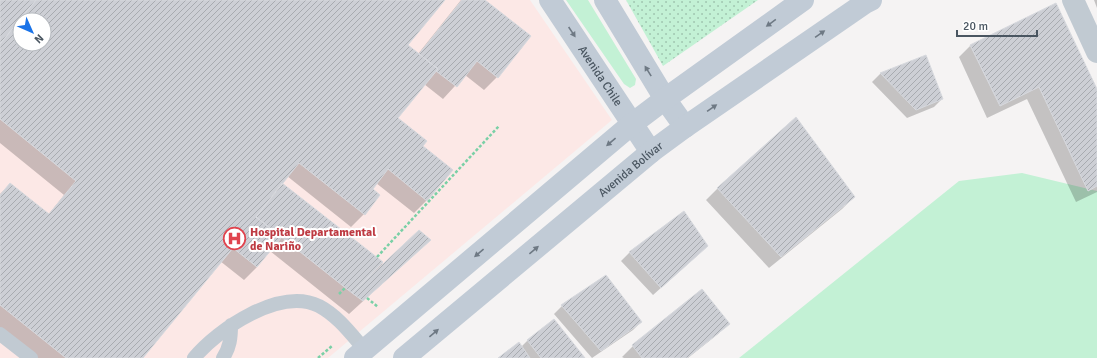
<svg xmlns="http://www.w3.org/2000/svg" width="1097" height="358" viewBox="0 0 1097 358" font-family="Signika,sans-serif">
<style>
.medical{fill:#fce8e6;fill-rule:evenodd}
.grass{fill:#c3f1d5}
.park{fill:url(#park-dots)}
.shadow{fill:#0003;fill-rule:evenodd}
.building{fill:url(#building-hatch);stroke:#d7d9de;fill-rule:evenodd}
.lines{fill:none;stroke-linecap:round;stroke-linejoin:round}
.path{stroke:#7ad0a6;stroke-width:2.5;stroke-dasharray:3 2;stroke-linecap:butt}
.service{stroke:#c1cad2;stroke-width:14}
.minor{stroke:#c1cad2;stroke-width:22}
.secondary{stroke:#c1cbd6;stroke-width:22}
.oneway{fill:#6e7984}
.labels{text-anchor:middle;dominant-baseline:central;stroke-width:4;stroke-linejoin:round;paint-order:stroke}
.street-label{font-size:12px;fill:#4a5661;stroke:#fff}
.health-label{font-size:12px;font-weight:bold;fill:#be3a42;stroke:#fff;text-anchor:start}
</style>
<defs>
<pattern id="park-dots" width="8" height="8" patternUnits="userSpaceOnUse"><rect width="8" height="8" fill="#c3f1d5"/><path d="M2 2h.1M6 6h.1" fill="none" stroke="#a0c6b0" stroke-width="1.8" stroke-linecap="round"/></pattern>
<pattern id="building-hatch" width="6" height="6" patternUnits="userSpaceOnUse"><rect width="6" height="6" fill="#cdcfd5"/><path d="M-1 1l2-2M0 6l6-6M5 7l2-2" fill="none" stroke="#a8abb0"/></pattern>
</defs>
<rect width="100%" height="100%" fill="#f5f3f3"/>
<path class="medical" d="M0 0H530L612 120 328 358H0ZM20 20H44V44H20Z"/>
<path class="grass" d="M566 0H588L636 79 635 85 630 88 624 84Z
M1022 173 1097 191V358H739L959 181Z"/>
<path class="park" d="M626 0H758L663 66Z"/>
<path class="shadow" d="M0 0H443L407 45 418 54 461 0H483L497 77 484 90 465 75 443 99 424 84 397 118 422 146 427 200 414 213 376 183 371 189 364 214 351 227 287 176 280 184 383 264 430 240 349 314 270 251 257 267 244 280 220 261 142 358H37L0 328V194L10 184 48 215 64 195 0 143ZM20 20H44V44H20Z
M1094 0H1097V8Z
M971 45 1097 91V192L1076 202 1027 99 987 118 959 57Z
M925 56 942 99 934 107 907 118 872 82 880 74Z
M718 188 854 197 842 209 769 268 706 200Z
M684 213 699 254 653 295 621 261 629 253Z
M606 276 641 322 633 330 592 358 554 314 562 306Z
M728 324 718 334 688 358H624L622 357 633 346Z
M528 340 584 358H500L521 347Z"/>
<path class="building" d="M0 0H36L0 44Z
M36 0H445L408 45 438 69 398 118 427 141 423 146 453 170 427 201 388 169 373 189 380 195 365 215 299 163 256 217 282 237 257 267 233 248 143 358H66L0 305V195L10 183 49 214 76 181 0 119V44ZM20 20H44V44H20Z
M462 0H485L531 36 498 78 477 61 457 87 436 71 438 69 419 54Z
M1056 3 1097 89V186L1088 191 1039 87 1000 106 970 45Z
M926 55 943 99 916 110 880 73Z
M796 117 855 197 781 257 717 188Z
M282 183 383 262 352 293 256 217Z
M684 211 708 246 661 288 629 252Z
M419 230 431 240 363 301 352 293Z
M606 275 642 322 601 351 561 305Z
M702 289 730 324 687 358H642L632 345Z
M554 319 585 358H541L527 340Z
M519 342 530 358H498Z"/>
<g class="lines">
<path class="path" d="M377 257 499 126
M339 294 345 288
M367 298 378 307
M318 358 332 346"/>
<path class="service" d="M0 334 31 358
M194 358C218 329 280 287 319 306 338 316 351 334 365 350
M223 358C230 347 231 338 231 325"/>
<path class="minor" d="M1073 0 1097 52"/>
<g class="secondary">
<path id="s1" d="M550 0 651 152"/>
<path d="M605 0 665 99 685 127"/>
<path d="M355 358 632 124 665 99 803 0"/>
<path id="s2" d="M404 358 651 152 685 127 865 3 871 0"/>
</g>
</g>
<defs><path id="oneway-solid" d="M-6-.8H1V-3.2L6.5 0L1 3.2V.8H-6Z"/></defs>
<g class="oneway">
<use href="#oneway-solid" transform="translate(771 23) rotate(144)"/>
<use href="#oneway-solid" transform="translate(572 32) rotate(56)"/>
<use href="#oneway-solid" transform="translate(820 34) rotate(-35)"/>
<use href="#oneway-solid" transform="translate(648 71) rotate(-122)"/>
<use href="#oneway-solid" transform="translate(712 108) rotate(-35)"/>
<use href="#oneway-solid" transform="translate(611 142) rotate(140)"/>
<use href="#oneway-solid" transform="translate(534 250) rotate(-40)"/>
<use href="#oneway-solid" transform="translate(479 253) rotate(140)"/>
<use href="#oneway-solid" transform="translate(434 333) rotate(-40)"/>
</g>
<defs>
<symbol id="hospital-ring" viewBox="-11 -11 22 22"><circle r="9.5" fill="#fff" stroke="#e0444e" stroke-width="1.5"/><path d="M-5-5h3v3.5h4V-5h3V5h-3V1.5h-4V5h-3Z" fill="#e0444e"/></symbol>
</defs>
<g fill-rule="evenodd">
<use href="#hospital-ring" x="222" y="226" width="25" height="25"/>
</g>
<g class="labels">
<g class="street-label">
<text stroke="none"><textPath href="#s1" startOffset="91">Avenida Chile</textPath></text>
<text stroke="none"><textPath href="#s2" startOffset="295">Avenida Bolívar</textPath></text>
</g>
<g class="health-label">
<text x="250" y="232">Hospital Departamental<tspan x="250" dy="14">de Nariño</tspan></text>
</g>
</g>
<g transform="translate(32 32) rotate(135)"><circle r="19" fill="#ffffff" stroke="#b7bbc0"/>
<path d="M0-3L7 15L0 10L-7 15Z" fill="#1a73e8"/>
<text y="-6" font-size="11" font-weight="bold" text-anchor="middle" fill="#4a5661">N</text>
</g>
<path d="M957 30v6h80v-6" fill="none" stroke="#4a5661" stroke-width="2"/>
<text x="963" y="30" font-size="12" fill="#4a5661" stroke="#ffffff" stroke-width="3" paint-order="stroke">20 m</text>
</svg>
